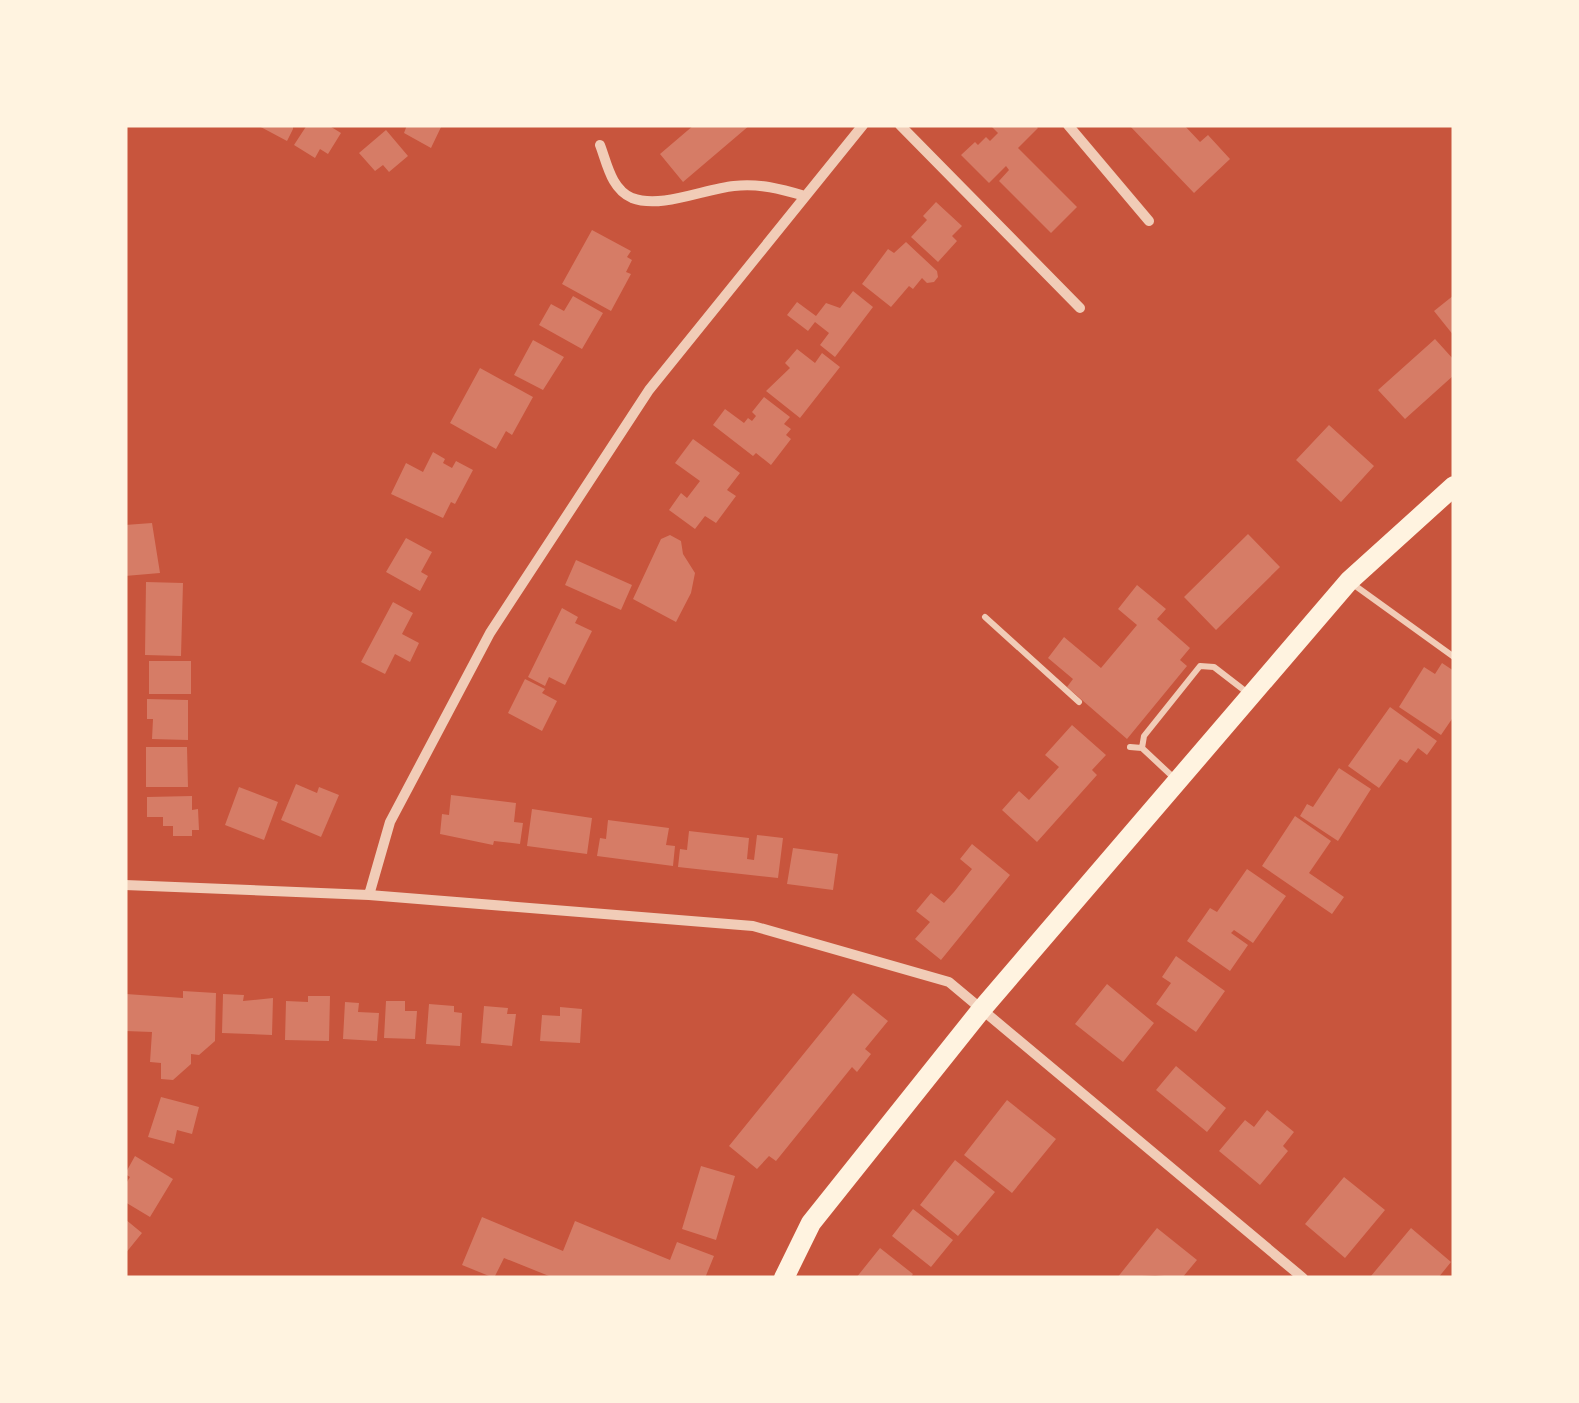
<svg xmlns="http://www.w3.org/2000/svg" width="1579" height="1403" viewBox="0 0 1579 1403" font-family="'PT Serif',serif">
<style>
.building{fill:#d67c66}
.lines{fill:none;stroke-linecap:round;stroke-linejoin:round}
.service{stroke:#f1ccb7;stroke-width:6}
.minor{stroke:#f1ccb7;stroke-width:10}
.secondary{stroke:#fff3e0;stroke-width:20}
</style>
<rect width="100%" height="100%" fill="#c8553d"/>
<path class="building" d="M257 125H293V129L287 141Z
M307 125H328L341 133 328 154 320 149 315 158 294 145Z
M407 125H442L431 148 404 133Z
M694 125H750L683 182 660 154Z
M990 125H1035L1038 128 1018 148 1077 207 1051 233 999 181 1009 170 1006 166 989 183 961 155 975 142 978 145 986 137 990 141 998 133Z
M1129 125H1184L1200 142 1208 135 1230 159 1194 193Z
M386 130 408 156 389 172 383 165 375 171 359 153Z
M936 202 962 226 952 236 957 241 938 262 911 237 927 220 923 216Z
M592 230 631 251 627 257 632 260 626 272 631 274 611 311 562 284Z
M906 242 937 271 938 277 934 282 927 283 922 278 913 289 909 286 891 307 862 284 888 249 894 253Z
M853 291 873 307 835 357 820 345 829 333 815 322 808 331 787 315 797 302 816 316 826 303 840 308Z
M1454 295V336L1434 311Z
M573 296 603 313 582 349 539 325 551 304 564 311Z
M1435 339 1454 360V375L1405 419 1378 390Z
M533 340 564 357 543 390 514 375Z
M797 349 815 363 822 353 840 367 800 418 766 391 790 368 785 363Z
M480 368 533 397 512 435 506 431 496 449 450 423Z
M764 397 790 417 784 424 791 429 786 435 791 439 771 465 756 453 753 456 713 425 725 409 744 423 748 418 752 421 756 416 752 412Z
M1329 425 1374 466 1341 502 1296 460Z
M693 439 740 473 727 490 736 496 716 523 705 516 695 529 669 510 681 493 687 498 700 481 675 463Z
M433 452 445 459 443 463 452 468 456 461 473 470 455 504 451 502 443 518 391 494 406 463 423 472Z
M152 523 160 573 125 576V525Z
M1248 534 1280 567 1216 630 1184 597Z
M670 535 681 541 683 554 695 573 691 593 676 622 633 599 661 539Z
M406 538 432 552 421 572 428 576 420 591 386 572Z
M576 560 632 585 621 610 565 585Z
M146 582 183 583 181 656 145 655Z
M1137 585 1166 609 1157 619 1190 648 1180 660 1187 666 1127 739 1067 687 1073 679 1048 658 1064 637 1101 668 1137 625 1118 609Z
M393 602 413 613 402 634 419 643 410 662 395 654 385 674 361 662Z
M562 608 578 617 575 623 592 631 565 685 549 677 545 686 528 677Z
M149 661H191V694H149Z
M1442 663 1454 671V716L1441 735 1399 707 1424 667 1435 674Z
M525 679 545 689 542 693 557 701 542 731 508 713Z
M147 699 188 700V740L152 739 153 719H147Z
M1390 707 1437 741 1427 755 1418 748 1407 763 1400 759 1379 788 1348 766Z
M1072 725 1106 755 1092 770 1097 775 1037 842 1002 810 1019 791 1029 800 1059 767 1045 755Z
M146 747H187L188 787H146Z
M1339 768 1371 789 1338 841 1300 816 1307 804 1313 807Z
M296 784 317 793 319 787 339 795 321 837 281 820Z
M239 787 278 802 264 840 225 825Z
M451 795 516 803 514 822 523 823 520 844 494 841 493 845 440 834 442 814 449 815Z
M192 796V810L198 809 199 830H192V836H173V826H163V817H147V797Z
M532 809 592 818 587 854 527 846Z
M1295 816 1331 841 1309 873 1344 897 1332 914 1262 866Z
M608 820 669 828 666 845 675 846 673 866 597 856 600 838 606 839Z
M689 831 749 838 747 859 754 860 757 835 783 838 778 878 678 867 680 849 687 850Z
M972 844 1010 875 941 960 915 939 930 922 916 911 931 893 944 903 954 892 972 869 960 859Z
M793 848 838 854 833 890 787 884Z
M1247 869 1286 896 1253 943 1234 930 1231 933 1248 945 1230 971 1187 941 1210 908 1217 912Z
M1176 956 1225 991 1196 1032 1156 1004 1171 983 1162 977Z
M1107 984 1154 1023 1123 1062 1075 1024Z
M183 991 216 993 215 1041 199 1055 191 1054V1064L173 1080 161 1079V1063L150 1062 152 1032 125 1031 126 994 183 998Z
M853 993 888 1021 865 1049 871 1054 857 1072 852 1067 776 1161 769 1156 757 1169 729 1146Z
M223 994 244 995 243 1001 273 998 272 1035 222 1033Z
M308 996H330L329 1041 285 1040 286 1001 308 1002Z
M386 1001H405V1011H417L415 1039 384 1038Z
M345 1002 359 1003 358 1012 379 1013 377 1041 343 1039Z
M429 1004 454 1006V1012L462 1013 460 1046 426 1044Z
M484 1006 508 1008 507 1014H516L512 1046 481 1043Z
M560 1007 582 1009 580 1043 540 1041 542 1015 560 1016Z
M1176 1066 1226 1108 1207 1132 1156 1090Z
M161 1097 199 1107 192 1134 177 1130 174 1144 148 1137Z
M1007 1100 1056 1139 1012 1193 964 1155Z
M1267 1110 1294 1132 1283 1146 1288 1151 1260 1185 1219 1151 1245 1120 1254 1127Z
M135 1156 173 1179 150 1217 125 1202V1185L130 1177 125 1174Z
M955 1160 995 1192 958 1236 920 1205Z
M701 1166 735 1176 716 1240 682 1229Z
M1344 1177 1385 1210 1345 1258 1305 1224Z
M913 1209 953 1240 931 1267 892 1236Z
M482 1217 563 1251 575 1221 670 1260 677 1242 714 1256 705 1278H554L504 1258 494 1278 462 1265Z
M125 1219 142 1233 125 1254Z
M1157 1228 1197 1260 1182 1278 1155 1275 1117 1278Z
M1411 1228 1451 1262 1438 1278H1374L1371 1276Z
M880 1248 913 1274 910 1278H856Z"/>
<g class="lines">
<path class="service" d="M1350 582 1454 657
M985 617 1079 702
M1130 747 1142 748
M1173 777 1142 748 1144 736 1200 666 1214 667 1249 694"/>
<path class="minor" d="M900 125 1080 308
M1068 125 1149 221
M600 145C607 163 611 189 632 198 661 209 704 189 734 186 759 183 781 189 805 196
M125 885 369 895 753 926 949 982 1303 1278
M369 895 390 822 490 633 649 390 863 125"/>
<path class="secondary" d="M784 1278 811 1223 981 1010 1349 581 1454 486"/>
</g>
<rect width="1579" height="1403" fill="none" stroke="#fff3e0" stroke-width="255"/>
</svg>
